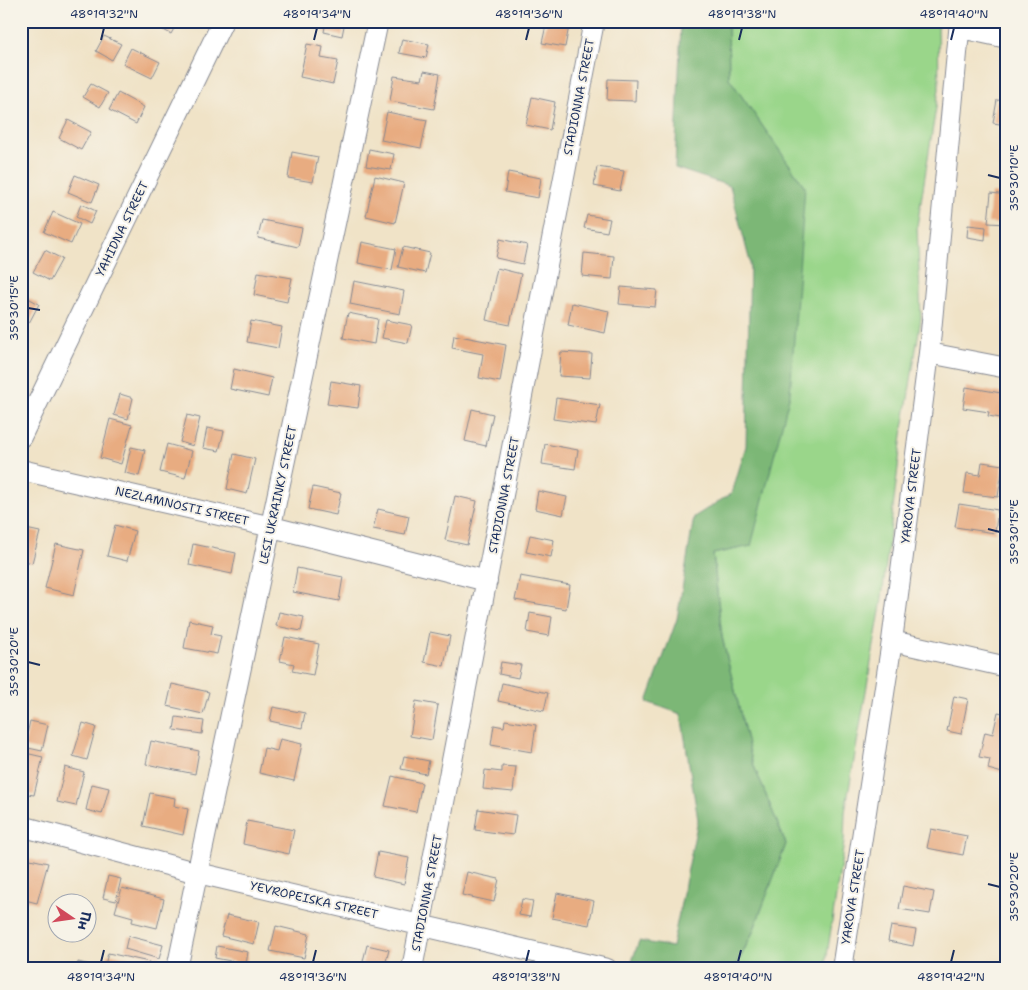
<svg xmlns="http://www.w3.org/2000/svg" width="1028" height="990" viewBox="0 0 1028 990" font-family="'Shantell Sans',sans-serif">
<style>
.green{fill:#9ad68a;stroke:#5a8274}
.forest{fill:#7bb776;stroke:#4b736a}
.building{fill:#e8ac81}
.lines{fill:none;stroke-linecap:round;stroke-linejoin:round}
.street-casing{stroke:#868992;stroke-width:22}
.street{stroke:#fff;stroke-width:20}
.ticks{fill:none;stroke:#1b2f5e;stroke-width:2}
.labels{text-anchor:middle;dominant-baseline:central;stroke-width:4;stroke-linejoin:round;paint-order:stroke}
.street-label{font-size:12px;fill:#1b2f5e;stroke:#f7f3e8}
.neatline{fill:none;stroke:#1b2f5e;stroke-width:2}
.ticks-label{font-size:12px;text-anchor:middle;fill:#1b2f5e}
</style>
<rect width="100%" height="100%" fill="#f7f3e8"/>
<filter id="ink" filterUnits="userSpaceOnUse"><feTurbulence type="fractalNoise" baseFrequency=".02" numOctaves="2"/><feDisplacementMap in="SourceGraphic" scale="10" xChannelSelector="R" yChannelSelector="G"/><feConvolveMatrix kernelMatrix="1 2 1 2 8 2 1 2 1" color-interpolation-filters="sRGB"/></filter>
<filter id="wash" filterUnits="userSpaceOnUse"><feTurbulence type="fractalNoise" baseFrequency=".0096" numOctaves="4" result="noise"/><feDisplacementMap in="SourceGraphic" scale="20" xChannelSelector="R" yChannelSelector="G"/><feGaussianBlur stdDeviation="1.12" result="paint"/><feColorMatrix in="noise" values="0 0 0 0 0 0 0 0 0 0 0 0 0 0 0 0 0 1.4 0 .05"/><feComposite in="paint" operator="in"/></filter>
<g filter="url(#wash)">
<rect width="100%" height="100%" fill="#f0e3c7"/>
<path class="green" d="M728 21H938L939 89 917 226 921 318 902 435 881 605 845 812 844 842 825 969H735L753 932 786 844 752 761 722 637 713 554 751 546 805 187 729 78Z"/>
<path class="forest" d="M669 21H728L729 78 805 187 790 394 751 546 713 554 722 637 752 761 786 844 753 932 734 969H632L630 967 639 941 672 947 698 820 681 714 647 702 677 619 694 517 732 493 746 446 750 262 730 186 675 168 681 25Z"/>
<g id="blocks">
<path class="building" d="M147 21H178L171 34Z
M326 21H345L342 36 324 32Z
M547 21H570L565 47 542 43Z
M104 36 121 44 112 60 96 51Z
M402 39 429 44 426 58 399 53Z
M307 44 323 47 321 58 338 61 333 84 300 77Z
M131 48 160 62 152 78 123 64Z
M424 71 440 74 434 109 390 101 394 76 422 80Z
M608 79 636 80 635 101 607 100Z
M91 84 108 93 100 107 83 97Z
M118 93 144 107 136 124 109 110Z
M532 97 555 102 550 130 526 125Z
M997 100 1007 101 1006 125 993 123Z
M387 112 427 120 421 148 381 140Z
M68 120 91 132 81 150 59 138Z
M369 149 394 154 391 170 366 166Z
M292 152 318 157 313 182 288 178Z
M597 167 624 171 620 191 594 186Z
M508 172 541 178 538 198 505 192Z
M75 175 99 185 92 202 68 192Z
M375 176 404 183 395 223 366 216Z
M991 193 1007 195V224L988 223Z
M81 204 96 211 90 224 76 217Z
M53 212 80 224 71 244 44 232Z
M587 215 610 219 607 232 584 228Z
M262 220 302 228 298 247 258 238Z
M968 225 986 227 985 240 967 237Z
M500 239 527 245 523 264 496 258Z
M362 242 396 249 392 270 358 263Z
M403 247 430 253 425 273 398 267Z
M45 250 62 259 50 281 33 272Z
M584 253 614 256 612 279 582 276Z
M497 268 521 274 510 325 486 320Z
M258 272 292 278 287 302 254 295Z
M354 281 404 291 400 314 350 304Z
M621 287 657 290 655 307 619 304Z
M21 294 39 304 29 323 21 318Z
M572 303 609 311 605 333 568 325Z
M348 313 378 319 374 344 343 338Z
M386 320 412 325 408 343 382 338Z
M251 321 282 327 278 348 247 342Z
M21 334 26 336 21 345Z
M454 335 506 345 500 382 479 378 483 354 452 348Z
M561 352 592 354 590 378 559 376Z
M234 369 272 378 268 397 230 389Z
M331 381 361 386 358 408 327 404Z
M966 387 1007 394V419L988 416 989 412 963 408Z
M120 394 133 398 128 419 114 415Z
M556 398 600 405 596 425 553 419Z
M472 409 493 414 486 446 465 441Z
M187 415 200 418 193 446 180 442Z
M110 419 132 425 121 464 100 458Z
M207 428 224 431 219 451 203 448Z
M167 444 192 451 185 478 160 472Z
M545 444 578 450 575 469 542 464Z
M131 447 145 450 139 476 125 473Z
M234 454 255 459 247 494 227 489Z
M982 462 1003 465 998 497 964 493 967 473 980 475Z
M313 487 341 493 336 515 308 509Z
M538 491 567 497 563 515 535 509Z
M455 496 477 501 467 545 445 540Z
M959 504 998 510 995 533 955 527Z
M378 509 409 516 405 535 373 529Z
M115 525 135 531 127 561 107 556Z
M21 528 40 532 32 563 21 560Z
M530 535 554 540 551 557 526 552Z
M56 544 84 550 74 595 45 588Z
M193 544 236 553 232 574 189 565Z
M297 568 343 577 339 601 293 592Z
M520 576 570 585 566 609 515 600Z
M279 612 304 617 301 631 276 626Z
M530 613 552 617 549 636 527 632Z
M189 620 213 625 211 634 221 636 217 654 184 648Z
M430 632 450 636 444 666 424 662Z
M285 637 319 644 313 675 292 671 294 664 280 661Z
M501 662 521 665 518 678 499 674Z
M502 683 548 693 544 711 498 701Z
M172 684 209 692 203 714 167 706Z
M954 696 968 699 961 734 947 731Z
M416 701 438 705 432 740 410 736Z
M273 707 305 713 302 728 270 721Z
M998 712 1007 714 1006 774 988 769 990 759 979 757 985 732 993 734Z
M176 717 204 721 202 734 174 730Z
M505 720 536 725 532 752 491 745 494 725 504 727Z
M30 721 48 725 42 751 24 747Z
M83 723 96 727 87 760 73 756Z
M280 739 302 744 294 781 259 773 264 748 277 751Z
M151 741 199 751 195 774 146 764Z
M21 752 43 757 34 795 21 793Z
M404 756 429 761 426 774 401 769Z
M502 766 516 767 513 792 483 789 485 770 502 772Z
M65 767 84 772 76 806 57 802Z
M392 776 422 783 416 812 385 806Z
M92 784 109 788 102 814 86 810Z
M150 793 175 798 174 806 188 809 183 835 143 826Z
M478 809 516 815 513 835 475 830Z
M247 821 294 830 289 854 243 844Z
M931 829 967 836 963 855 927 848Z
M378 852 409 858 404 884 373 877Z
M21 857 48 863 37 903 21 899Z
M467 872 499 879 494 902 462 895Z
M108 876 121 879 116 901 103 898Z
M903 886 934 892 930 914 899 909Z
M122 888 164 899 157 928 132 922 133 917 115 912Z
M557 893 594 901 589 925 552 918Z
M522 899 533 901 530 917 519 915Z
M227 915 259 922 254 944 221 936Z
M276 926 309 934 304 958 270 951Z
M891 926 916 930 913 946 888 941Z
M128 936 163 945 159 959 125 949Z
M367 945 389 950 384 969H361Z
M217 946 248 952 246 964 215 958Z
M108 953 149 962 148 969H104Z
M78 962 103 968V969H77Z
M455 965 467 968V969H454Z"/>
</g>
</g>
<g filter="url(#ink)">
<use href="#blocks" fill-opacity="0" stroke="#868992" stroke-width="1"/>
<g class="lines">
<defs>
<path id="street" d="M961 28 1007 38
M929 353 1007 368
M21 437 223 21
M21 470 272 527 487 581
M892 641 1007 667
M21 826 198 873 607 969
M177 969 378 21
M412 969 594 21
M842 969 892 641 929 353 960 21"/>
</defs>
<use href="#street" class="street-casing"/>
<use href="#street" class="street"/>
</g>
</g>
<path class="ticks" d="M101 40 104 28M314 40 317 28M526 40 529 28M739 40 742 28M951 40 954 28M988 175 1000 178M28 308 40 310M988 529 1000 532M28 662 40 665M988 884 1000 887M101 962 104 950M313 962 316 950M526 962 529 950M738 962 741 950M951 962 954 950"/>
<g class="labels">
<g class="street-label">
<text transform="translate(579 97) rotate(-79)">STADIONNA STREET</text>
<text transform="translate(122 229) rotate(-64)">YAHIDNA STREET</text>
<text transform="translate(278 495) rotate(-78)">LESI UKRAINKY STREET</text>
<text transform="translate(504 495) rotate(-79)">STADIONNA STREET</text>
<text transform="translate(911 496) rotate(-83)">YAROVA STREET</text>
<text transform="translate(182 506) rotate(13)">NEZLAMNOSTI STREET</text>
<text transform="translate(427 893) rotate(-79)">STADIONNA STREET</text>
<text transform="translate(853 897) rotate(-81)">YAROVA STREET</text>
<text transform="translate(314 900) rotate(13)">YEVROPEISKA STREET</text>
</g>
</g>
<rect width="1028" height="990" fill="none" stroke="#f7f3e8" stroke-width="55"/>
<g transform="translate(72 918) rotate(103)"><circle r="24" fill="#f7f3e8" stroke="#9fa5b1"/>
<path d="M0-4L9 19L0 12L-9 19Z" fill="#d1495b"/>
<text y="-8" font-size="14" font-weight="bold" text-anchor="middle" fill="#1b2f5e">Пн</text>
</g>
<rect x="28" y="28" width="972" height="934" class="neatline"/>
<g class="ticks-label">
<text x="104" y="18">48°19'32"N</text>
<text x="317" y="18">48°19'34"N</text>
<text x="529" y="18">48°19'36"N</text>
<text x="742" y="18">48°19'38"N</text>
<text x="954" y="18">48°19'40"N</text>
<text transform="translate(1014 178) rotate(-90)" y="4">35°30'10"E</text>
<text transform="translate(14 308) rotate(-90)" y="4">35°30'15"E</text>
<text transform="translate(1014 532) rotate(-90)" y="4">35°30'15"E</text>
<text transform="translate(14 662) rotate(-90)" y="4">35°30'20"E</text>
<text transform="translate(1014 887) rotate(-90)" y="4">35°30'20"E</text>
<text x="101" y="981">48°19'34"N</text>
<text x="313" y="981">48°19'36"N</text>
<text x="526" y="981">48°19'38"N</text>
<text x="738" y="981">48°19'40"N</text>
<text x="951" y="981">48°19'42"N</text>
</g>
</svg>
